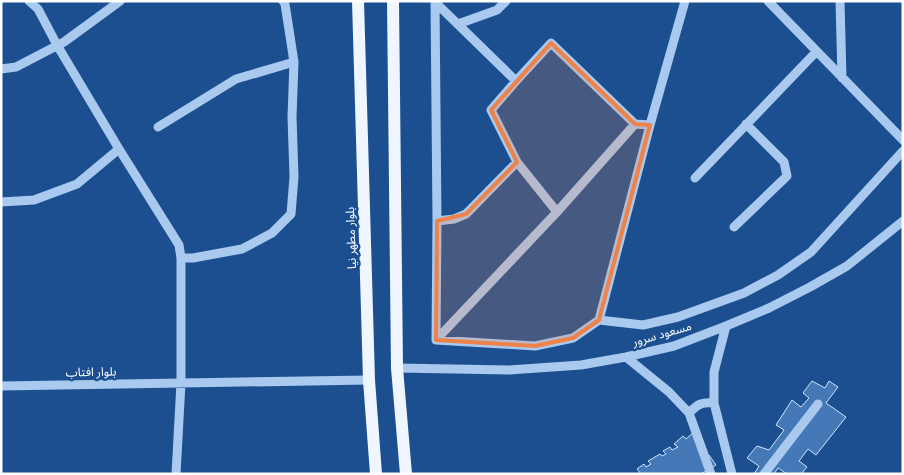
<svg xmlns="http://www.w3.org/2000/svg" width="904" height="475" viewBox="0 0 904 475" font-family="'Roboto Condensed','Noto Sans Arabic',sans-serif">
<style>
.building{fill:#4478b7;stroke:#cfe3fa}
.lines{fill:none;stroke-linecap:round;stroke-linejoin:round}
.minor{stroke:#a9c9ee;stroke-width:9}
.major{stroke:#f0f6ff;stroke-width:12}
.marked{fill:#ee8249;fill-opacity:0.2;stroke:#ee8249;stroke-width:4;stroke-linejoin:round}
.labels{text-anchor:middle;dominant-baseline:central;stroke-width:5;stroke-linejoin:round;paint-order:stroke}
.street-label{font-size:12px;fill:#fff;stroke:#1b4f8f}
</style>
<rect width="100%" height="100%" fill="#1b4f8f"/>
<path class="building" d="M812 381 825 388 829 381 838 387 826 403 846 417 816 455 808 449 799 461 807 467 801 474H787L778 468 774 474H754L759 466 747 458 757 446 769 450 784 430 776 425 792 400 801 407 809 398 803 393Z
M695 431 706 456 709 455 716 465 701 474H641L637 469 644 464 646 467 651 464 648 461 660 454 662 456 666 454 663 451 670 447 672 450 678 447 674 444 683 436 686 439Z"/>
<g class="lines">
<path class="minor" d="M29 1 38 9 57 45 119 149 179 245 181 258V383L176 474
M435 1 437 221 436 340 535 346 573 338 599 320 650 125 685 1
M768 1 903 140
M840 1 842 78
M435 2 516 81
M458 24 497 10 506 1
M1 69 16 67 64 42 120 1
M158 127 236 79 294 62
M695 178 816 52
M1 202 34 200 77 184 119 149
M557 212 517 162 491 110 516 81 551 43 635 124
M437 221 454 219 466 214 517 162
M734 227 787 176 784 162 746 124
M181 258H193L242 249 272 233 291 214 294 177 292 117 294 62 285 4 283 1
M599 320 643 325 678 317 744 293 778 275 811 252 903 151
M726 326 714 372V403L732 474
M436 340 557 212 635 124 650 125
M626 357 669 392 689 413 711 474
M397 368 509 370 581 365 626 357 674 346 726 326 769 308 810 287 847 266 903 221
M1 386 369 380
M689 413C698 404 701 402 714 403
M764 474 818 404"/>
<path class="major" d="M358 1 369 380 376 474
M393 1 397 368 406 474"/>
</g>
<path class="marked" d="M551 43 635 124 650 125 599 320 573 338 535 346 436 340 437 221 466 214 517 162 491 110Z"/>
<g class="labels">
<g class="street-label">
<text transform="translate(351 238) rotate(-92)">بلوار مطهر نیا</text>
<text transform="translate(662 334) rotate(-16)">مسعود سرور</text>
<text transform="translate(91 372) rotate(-1)">بلوار افتاب</text>
</g>
</g>
<rect width="904" height="475" fill="none" stroke="#ffffff" stroke-width="5"/>
</svg>
